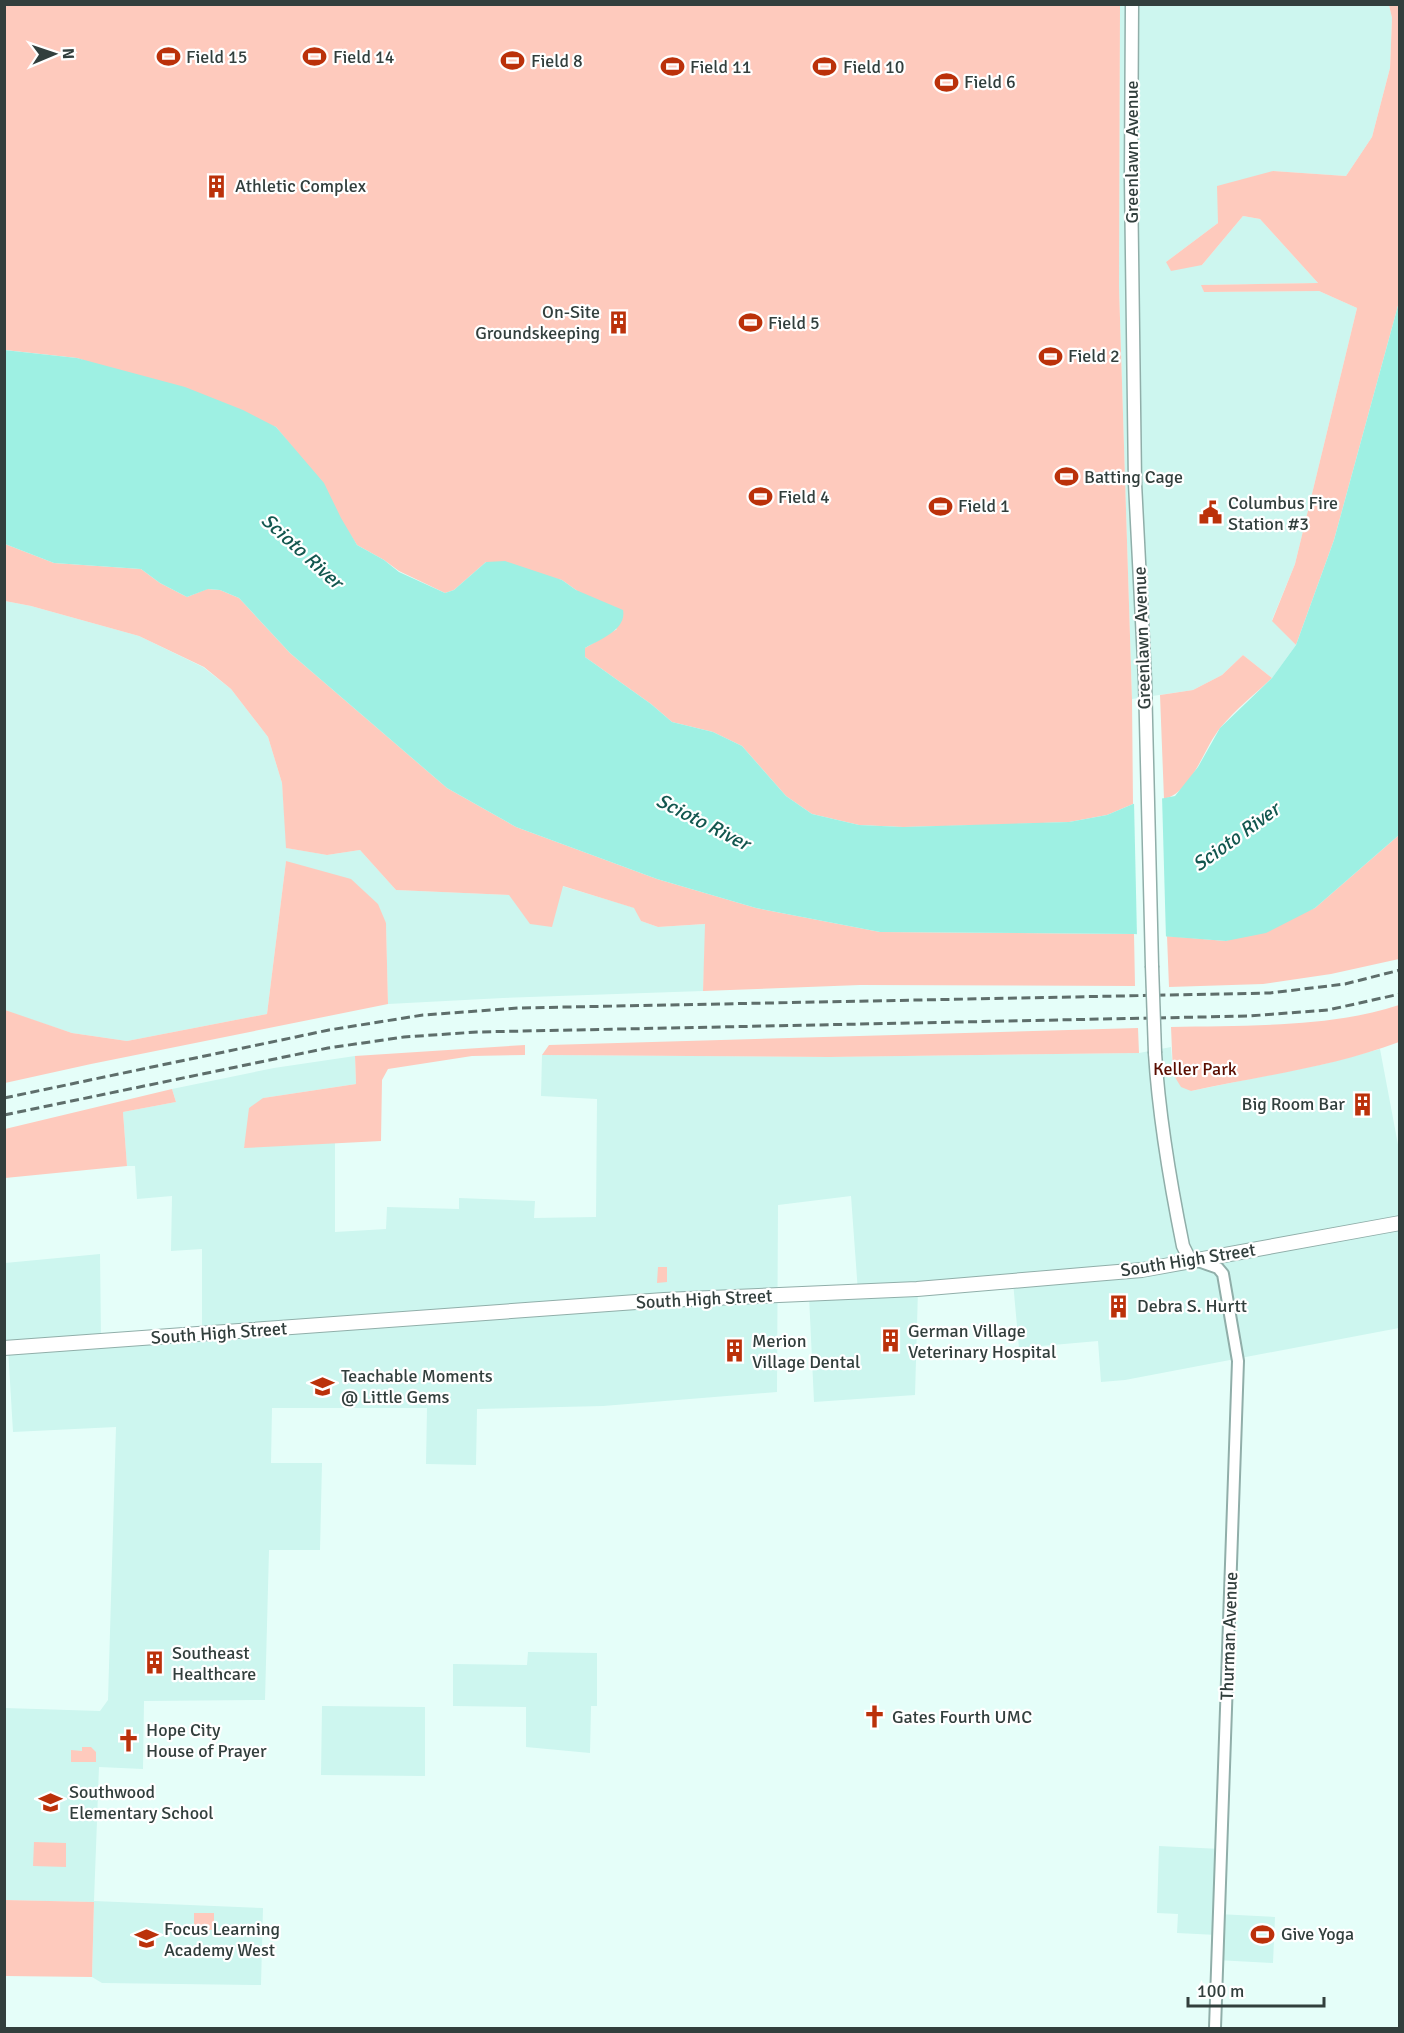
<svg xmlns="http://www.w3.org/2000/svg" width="1404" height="2033" viewBox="0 0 1404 2033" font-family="Signika,sans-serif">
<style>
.built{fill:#cdf6ef}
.green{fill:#fecabd}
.water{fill:#9ef0e3}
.pier{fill:#e5fef9}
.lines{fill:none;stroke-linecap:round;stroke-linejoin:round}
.tertiary-casing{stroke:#90aea9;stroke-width:14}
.secondary-casing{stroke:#90aea9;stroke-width:15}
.primary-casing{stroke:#90aea9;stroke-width:16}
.tertiary{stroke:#fff;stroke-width:10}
.secondary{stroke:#fff;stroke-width:12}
.primary{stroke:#fff;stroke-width:14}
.rail{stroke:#5e6e6b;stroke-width:3;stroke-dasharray:9 4.5;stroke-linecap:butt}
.secondary-bridge-casing{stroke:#90aea9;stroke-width:15;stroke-linecap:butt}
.secondary-bridge{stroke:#fff;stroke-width:12}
.labels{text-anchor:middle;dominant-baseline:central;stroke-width:4.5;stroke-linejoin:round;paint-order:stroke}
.poi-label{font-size:18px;fill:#323f3d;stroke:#fff;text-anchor:start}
.street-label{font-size:18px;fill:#323f3d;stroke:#fff}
.park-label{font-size:18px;fill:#5a0d00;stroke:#fff}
.water-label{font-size:20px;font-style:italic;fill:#12574f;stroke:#fff}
</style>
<rect width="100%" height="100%" fill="#e5fef9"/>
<path class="built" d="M1120 5H1389L1392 18 1390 68 1372 137 1346 176 1273 171 1218 223 1166 262 1202 265 1243 216 1260 219 1318 283 1202 285 1204 292 1319 291 1357 308 1295 564 1272 620 1296 645 1272 678 1243 655 1222 675 1193 690 1132 699 1119 287Z
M5 601 31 606 139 636 203 667 231 689 268 737 282 783 287 848 327 855 360 850 396 890 509 895 562 886 635 908 641 921 658 927 706 924 703 991 503 998 388 1004 386 923 286 861 267 1014 127 1041 72 1033 5 1011Z
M1171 1047 1173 1074 1191 1091 1324 1064 1380 1049 1399 1150V1328L1125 1380 1101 1382 1098 1341 1019 1348 1013 1282 918 1290 915 1395 814 1402 809 1296 858 1292 851 1196 778 1205 777 1392 603 1406 477 1409 476 1465 426 1464 427 1408H272L271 1463H322L320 1550H269L265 1700 144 1701 143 1769 99 1767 94 1901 263 1908 261 1985 102 1983 92 1977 94 1902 5 1900V1708L100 1711 108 1700 116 1427 13 1432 8 1348H5V1263L100 1254 101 1338 202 1334V1249L171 1251 172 1196 137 1199 135 1166H127L123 1112 176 1102 172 1089 274 1068 355 1056 356 1084 263 1098 244 1147 335 1142V1232L386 1229 387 1207 459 1209V1198L535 1201 534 1218 596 1217 597 1099 541 1096 542 1055 829 1057 1139 1053Z
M528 1652 597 1653V1706H591L590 1753 526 1747V1707L453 1706V1664L527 1665Z
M322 1706 425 1707V1776L321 1775Z
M1159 1846 1221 1849 1218 1914 1275 1917 1273 1963 1216 1960 1217 1935 1177 1933 1178 1914 1157 1913Z"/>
<path class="green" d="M5 5H1120L1119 287 1132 699 1133 804 1107 815 1069 822 988 825 903 827 859 825 812 814 786 796 742 746 713 732 672 722 651 704 585 657V648L617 629 576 590 562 580 486 562 454 590 445 593 399 571 384 560 357 545 299 455 276 427 77 358 5 350Z
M1389 5H1399V302L1334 540 1296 645 1272 621 1295 564 1357 308 1319 291 1204 292 1201 285 1318 283 1260 219 1243 216 1202 265 1171 271 1166 262 1218 223 1217 186 1273 171 1346 176 1372 137 1390 68 1392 18Z
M5 544 54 563 141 569 160 583 187 597 207 589 220 590 239 598 290 653 447 788 516 827 657 879 756 908 880 932 1134 934 1135 986 860 985 703 991 705 924 658 927 641 921 634 908 563 886 552 927 530 924 509 895 396 890 360 850 327 855 286 848 282 783 268 737 231 689 204 667 139 636 31 606 5 601Z
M1243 655 1272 678C1255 694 1236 709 1221 727 1203 748 1193 792 1164 799L1160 695 1193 690 1222 675Z
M1399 835V959L1331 974 1263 984 1169 987 1167 936 1226 941 1315 908Z
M286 861 351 879 378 904 386 923 388 1004 91 1064 5 1083V1010L72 1033 127 1041 267 1014Z
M1399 1005V1042C1333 1067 1260 1076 1191 1091L1181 1087 1173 1074 1171 1027C1243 1025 1331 1028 1399 1005Z
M1138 1028 1139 1053 829 1057 542 1055 549 1045Z
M525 1045V1055L472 1056 388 1069 382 1080 381 1141 244 1148 249 1108 263 1098 356 1084 355 1056Z
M172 1089 176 1102 123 1112 127 1166 5 1178V1129Z
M658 1267H667V1282L657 1283Z
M82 1747H91L96 1752V1762H71V1750L82 1751Z
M34 1842 66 1843V1867L33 1866Z
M5 1900 94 1902 92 1977 5 1976Z
M194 1913H214V1930L194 1929Z"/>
<path class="water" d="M1399 302V835L1315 908 1266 933 1226 941 1134 934 880 932 756 908 657 879 516 827 447 788 290 653 239 598 220 590 208 589 187 597 160 583 141 569 54 563 5 544 4 350 77 358 185 387 243 410 276 427 324 483 341 518 357 545 384 560 399 572 445 593 454 590 486 562 505 561 562 580 576 590 623 610C627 630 599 640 585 648V657L651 704 672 722 713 732 742 746 786 796 812 814 859 825 903 827 1069 822 1107 815 1133 804 1175 796 1198 767 1220 728 1272 678 1296 645 1334 540Z"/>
<path class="pier" d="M1162 796 1166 939 1137 937 1134 801Z"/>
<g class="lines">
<defs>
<path id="tertiary" d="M1198 1261 1218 1268 1223 1274 1238 1361 1215 2028"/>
<path id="secondary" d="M1132 4 1131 178 1135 483 1145 680 1152 966
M1155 1053C1159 1118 1170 1182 1183 1246L1189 1258 1197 1261"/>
<path id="primary" d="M4 1348 664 1300 917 1289 1094 1274 1142 1270 1400 1223"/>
</defs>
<use href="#tertiary" class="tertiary-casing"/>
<use href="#secondary" class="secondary-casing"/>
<use href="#primary" class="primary-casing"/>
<use href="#tertiary" class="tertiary"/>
<use href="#secondary" class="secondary"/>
<use href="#primary" class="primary"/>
<path class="rail" d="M4 1098 329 1030 423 1015 518 1008 1270 993 1345 984 1400 970
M4 1115 328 1048 404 1037 477 1032 1249 1016 1328 1010 1400 994"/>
<defs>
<path id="secondary-bridge" d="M1152 966 1155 1053"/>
</defs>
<use href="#secondary-bridge" class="secondary-bridge-casing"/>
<use href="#secondary-bridge" class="secondary-bridge"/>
</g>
<defs>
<symbol id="stadium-bare" viewBox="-9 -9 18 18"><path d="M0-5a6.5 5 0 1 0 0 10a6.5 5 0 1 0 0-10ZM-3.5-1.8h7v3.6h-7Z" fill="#bb310a" stroke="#fff" stroke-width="2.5" paint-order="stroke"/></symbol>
<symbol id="building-bare" viewBox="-9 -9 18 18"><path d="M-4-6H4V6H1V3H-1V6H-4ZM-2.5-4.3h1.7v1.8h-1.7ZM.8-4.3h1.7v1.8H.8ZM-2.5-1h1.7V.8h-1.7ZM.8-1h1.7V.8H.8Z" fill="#bb310a" stroke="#fff" stroke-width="2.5" paint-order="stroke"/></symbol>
<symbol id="civic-bare" viewBox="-9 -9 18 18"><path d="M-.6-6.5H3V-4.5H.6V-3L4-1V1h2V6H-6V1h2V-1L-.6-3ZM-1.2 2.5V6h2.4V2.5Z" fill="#bb310a" stroke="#fff" stroke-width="2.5" paint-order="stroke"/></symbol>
<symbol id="school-bare" viewBox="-9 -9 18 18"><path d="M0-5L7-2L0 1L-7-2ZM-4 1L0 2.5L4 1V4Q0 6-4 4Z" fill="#bb310a" stroke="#fff" stroke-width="2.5" paint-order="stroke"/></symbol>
<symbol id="church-bare" viewBox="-9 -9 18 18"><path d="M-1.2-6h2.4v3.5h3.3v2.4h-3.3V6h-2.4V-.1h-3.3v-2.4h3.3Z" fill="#bb310a" stroke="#fff" stroke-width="2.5" paint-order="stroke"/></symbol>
</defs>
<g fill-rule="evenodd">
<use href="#stadium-bare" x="152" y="40" width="33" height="33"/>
<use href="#stadium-bare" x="298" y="40" width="33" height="33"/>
<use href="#stadium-bare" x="496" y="44" width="33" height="33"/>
<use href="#stadium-bare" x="656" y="50" width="33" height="33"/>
<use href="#stadium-bare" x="808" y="50" width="33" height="33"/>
<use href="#stadium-bare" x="930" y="66" width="33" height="33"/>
<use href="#building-bare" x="200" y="170" width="33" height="33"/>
<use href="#building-bare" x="602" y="306" width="33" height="33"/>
<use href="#stadium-bare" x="734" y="306" width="33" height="33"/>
<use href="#stadium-bare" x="1034" y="340" width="33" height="33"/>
<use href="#stadium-bare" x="1050" y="460" width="33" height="33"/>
<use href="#stadium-bare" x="744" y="480" width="33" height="33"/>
<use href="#stadium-bare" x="924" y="490" width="33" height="33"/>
<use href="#civic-bare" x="1194" y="496" width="33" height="33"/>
<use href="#building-bare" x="1346" y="1088" width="33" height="33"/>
<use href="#building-bare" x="1102" y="1290" width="33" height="33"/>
<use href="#building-bare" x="874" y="1324" width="33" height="33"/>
<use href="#building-bare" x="718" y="1334" width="33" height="33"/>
<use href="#school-bare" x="306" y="1370" width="33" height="33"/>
<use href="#building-bare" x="138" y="1646" width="33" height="33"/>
<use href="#church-bare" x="858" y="1700" width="33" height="33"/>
<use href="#church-bare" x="112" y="1724" width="33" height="33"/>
<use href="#school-bare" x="34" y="1786" width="33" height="33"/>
<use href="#stadium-bare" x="1246" y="1918" width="33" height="33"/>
<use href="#school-bare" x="130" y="1922" width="33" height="33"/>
</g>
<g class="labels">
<g class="poi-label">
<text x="186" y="57">Field 15</text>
<text x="333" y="57">Field 14</text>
<text x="531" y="61">Field 8</text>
<text x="690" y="67">Field 11</text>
<text x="843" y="67">Field 10</text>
<text x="964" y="82">Field 6</text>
<text x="235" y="186">Athletic Complex</text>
<text x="600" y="312" text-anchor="end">On-Site<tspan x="600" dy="21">Groundskeeping</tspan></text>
<text x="768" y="323">Field 5</text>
<text x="1068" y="356">Field 2</text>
<text x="1084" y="477">Batting Cage</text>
<text x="778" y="497">Field 4</text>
<text x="1228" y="503">Columbus Fire<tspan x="1228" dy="21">Station #3</tspan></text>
<text x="958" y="506">Field 1</text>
<text x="1345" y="1104" text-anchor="end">Big Room Bar</text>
<text x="1137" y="1306">Debra S. Hurtt</text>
<text x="908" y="1331">German Village<tspan x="908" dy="21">Veterinary Hospital</tspan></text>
<text x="752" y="1341">Merion<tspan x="752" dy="21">Village Dental</tspan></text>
<text x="341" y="1376">Teachable Moments<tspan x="341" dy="21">@ Little Gems</tspan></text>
<text x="172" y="1653">Southeast<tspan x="172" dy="21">Healthcare</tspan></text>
<text x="892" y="1717">Gates Fourth UMC</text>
<text x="146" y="1730">Hope City<tspan x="146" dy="21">House of Prayer</tspan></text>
<text x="69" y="1792">Southwood<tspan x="69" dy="21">Elementary School</tspan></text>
<text x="164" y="1929">Focus Learning<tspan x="164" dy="21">Academy West</tspan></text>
<text x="1281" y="1934">Give Yoga</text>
</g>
<g class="street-label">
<text transform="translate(1132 152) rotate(-90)">Greenlawn Avenue</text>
<text transform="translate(1142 638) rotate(-92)">Greenlawn Avenue</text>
<text transform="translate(1188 1260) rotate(-9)">South High Street</text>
<text transform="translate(704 1299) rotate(-3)">South High Street</text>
<text transform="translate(219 1333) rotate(-4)">South High Street</text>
<text transform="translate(1229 1636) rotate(-88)">Thurman Avenue</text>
</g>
<g class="park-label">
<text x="1195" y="1069">Keller Park</text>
</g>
<g class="water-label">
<text transform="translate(302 551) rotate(42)">Scioto River</text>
<text transform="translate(703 822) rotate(27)">Scioto River</text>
<text transform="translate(1236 837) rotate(-36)">Scioto River</text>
</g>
</g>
<rect width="1404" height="2033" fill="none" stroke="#323f3d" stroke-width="12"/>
<g transform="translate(54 54) rotate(88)" stroke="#ffffff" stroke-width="4.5" paint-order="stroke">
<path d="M0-4.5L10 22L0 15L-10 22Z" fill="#323f3d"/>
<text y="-9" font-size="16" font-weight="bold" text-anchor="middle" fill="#323f3d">N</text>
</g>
<path d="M1188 1997v9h136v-9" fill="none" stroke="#323f3d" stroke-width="3"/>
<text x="1197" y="1997" font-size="18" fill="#323f3d" stroke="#ffffff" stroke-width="4.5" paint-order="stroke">100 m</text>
</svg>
